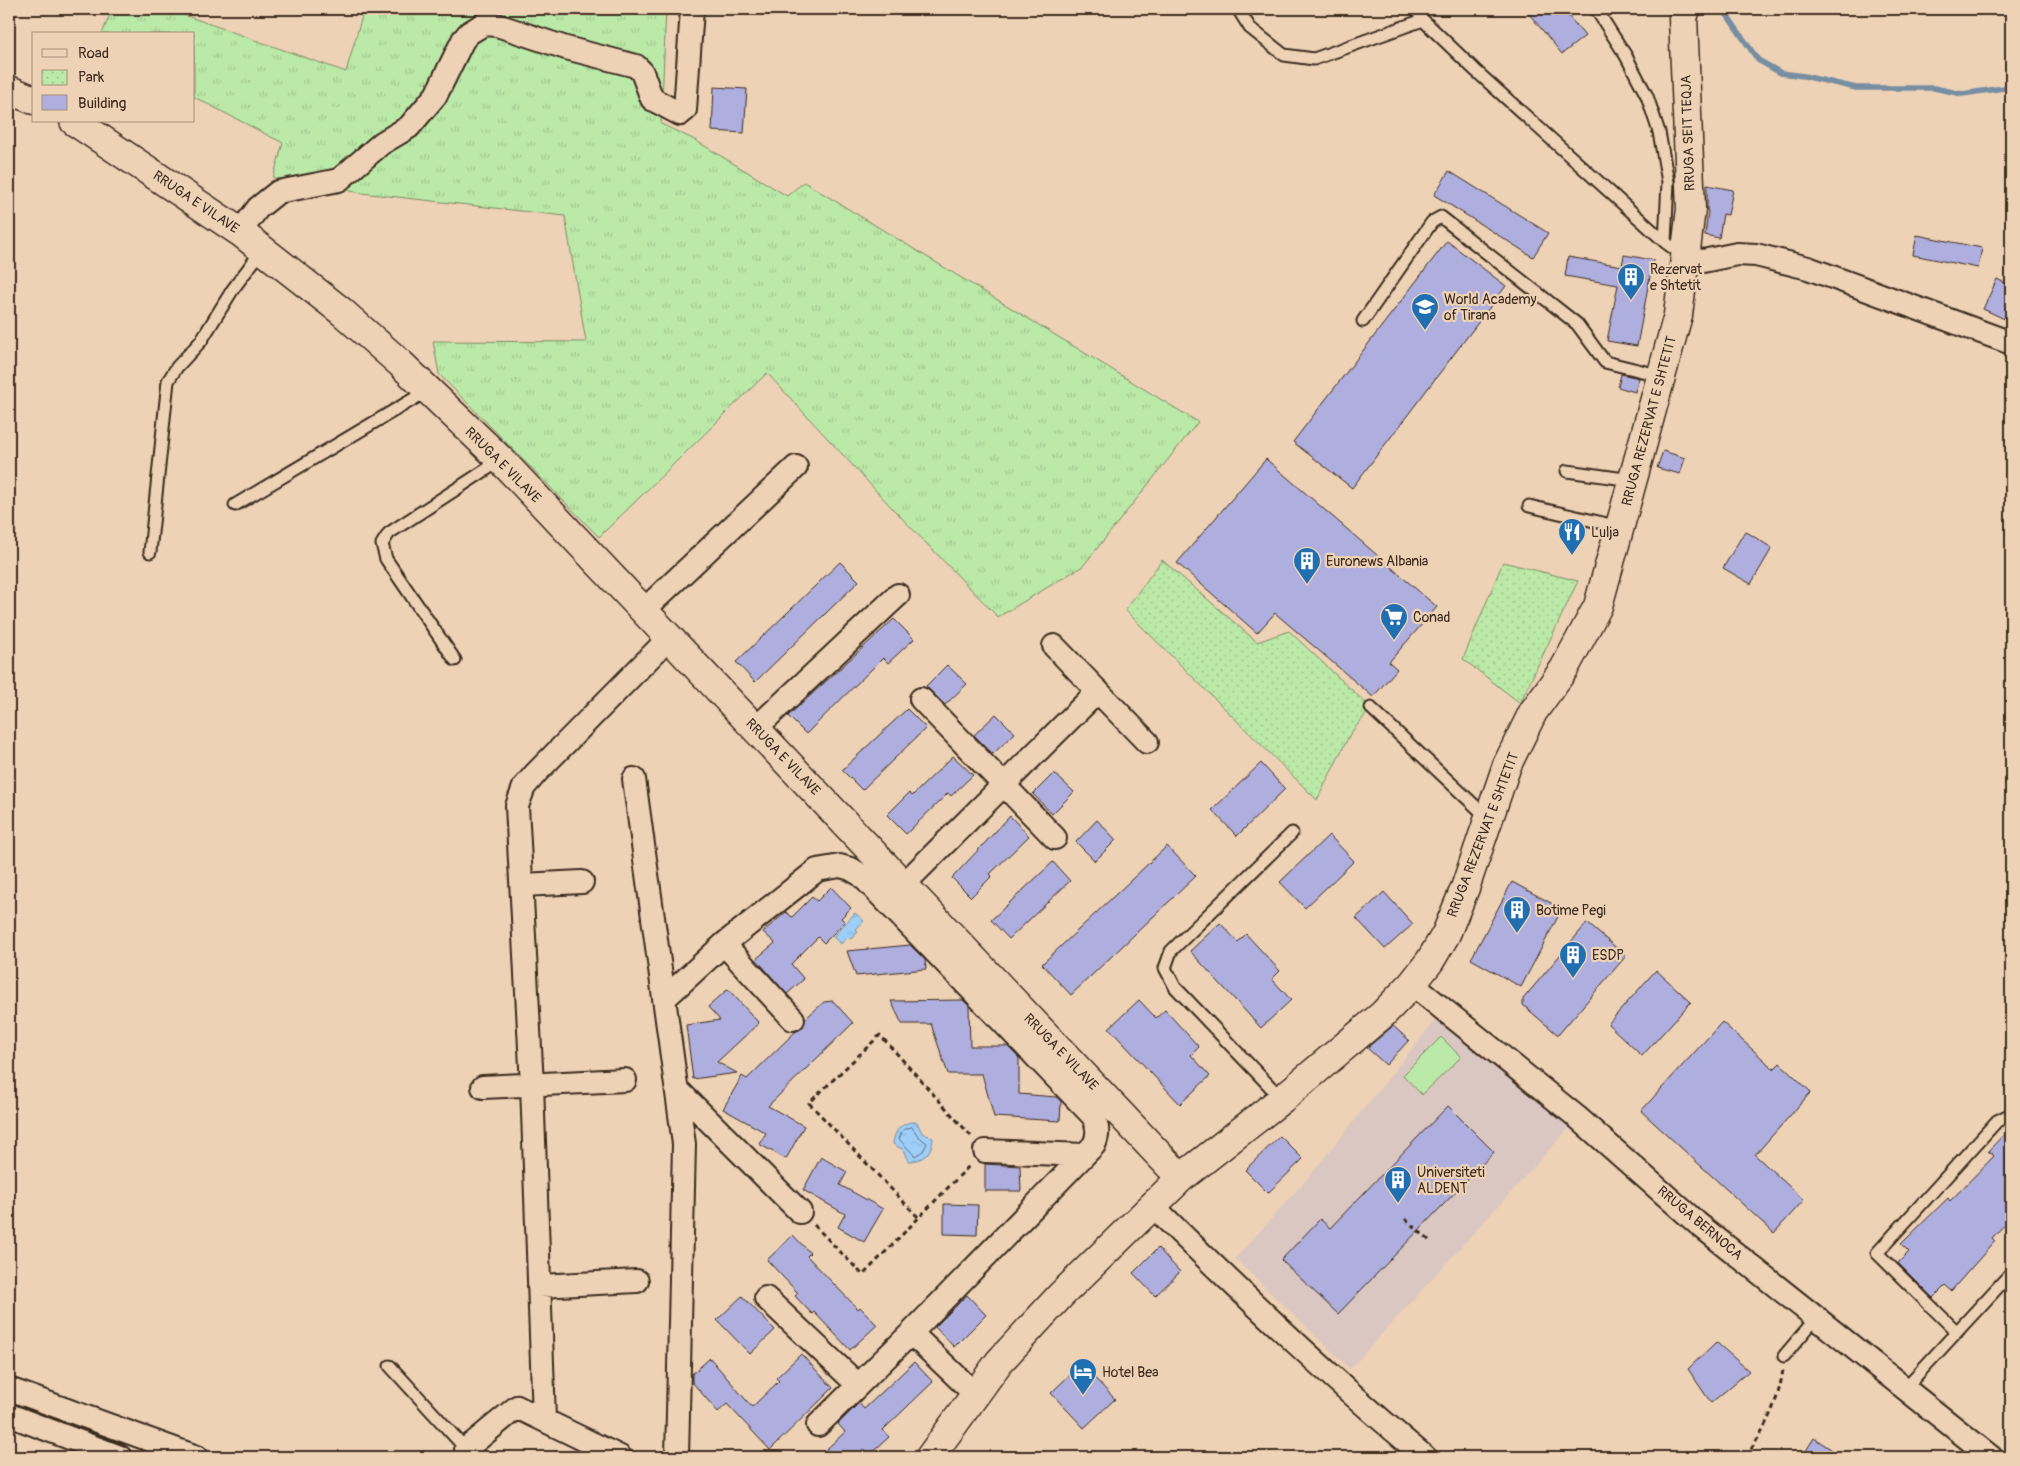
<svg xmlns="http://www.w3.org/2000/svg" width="2020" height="1466" viewBox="0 0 2020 1466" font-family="Pangolin,sans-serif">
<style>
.built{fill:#dbc7c2}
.grass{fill:url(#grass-tufts);stroke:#7b8a63}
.park{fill:url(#park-dots);stroke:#7b8a63}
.pitch{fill:#bbe9a8;stroke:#7b8a63}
.water{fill:url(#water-ripples);stroke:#768da2}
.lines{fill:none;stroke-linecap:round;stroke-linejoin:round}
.shore{stroke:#626c76;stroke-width:1}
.stream{stroke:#768da2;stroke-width:5.5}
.building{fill:#aeaedf;stroke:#3b2a1e}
.lane-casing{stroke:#3b2a1e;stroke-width:15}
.street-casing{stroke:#3b2a1e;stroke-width:26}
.secondary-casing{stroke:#3b2a1e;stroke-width:31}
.path{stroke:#3b2a1e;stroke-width:3;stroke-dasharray:5 4;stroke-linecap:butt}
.lane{stroke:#eed2b5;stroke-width:11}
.street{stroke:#eed2b5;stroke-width:22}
.secondary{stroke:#eed2b5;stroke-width:28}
.labels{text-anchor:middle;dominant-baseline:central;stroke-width:4.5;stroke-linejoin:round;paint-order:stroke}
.street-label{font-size:14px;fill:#3b2a1e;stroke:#eed2b5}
.poi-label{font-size:14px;fill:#3b2a1e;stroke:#eed2b5;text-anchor:start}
</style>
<defs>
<pattern id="grass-tufts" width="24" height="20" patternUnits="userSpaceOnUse" patternTransform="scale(1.25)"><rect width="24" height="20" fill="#bbe9a8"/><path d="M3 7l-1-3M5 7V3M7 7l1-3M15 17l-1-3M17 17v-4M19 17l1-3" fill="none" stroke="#a2c890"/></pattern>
<pattern id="park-dots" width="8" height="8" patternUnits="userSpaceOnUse" patternTransform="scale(1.25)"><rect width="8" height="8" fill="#bbe9a8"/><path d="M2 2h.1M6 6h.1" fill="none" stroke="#a2c890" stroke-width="1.8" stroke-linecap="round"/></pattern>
<pattern id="water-ripples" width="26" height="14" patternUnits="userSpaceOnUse" patternTransform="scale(1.25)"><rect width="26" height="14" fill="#9dcffa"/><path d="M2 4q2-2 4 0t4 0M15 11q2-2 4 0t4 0" fill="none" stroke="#88b2d6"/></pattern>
</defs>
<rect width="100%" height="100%" fill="#eed2b5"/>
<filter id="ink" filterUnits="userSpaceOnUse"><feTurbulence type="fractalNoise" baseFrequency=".02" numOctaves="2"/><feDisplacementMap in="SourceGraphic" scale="10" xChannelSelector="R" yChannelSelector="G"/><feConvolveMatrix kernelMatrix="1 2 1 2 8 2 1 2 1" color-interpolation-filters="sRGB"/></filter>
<g filter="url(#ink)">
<path class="built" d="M1436 1019 1571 1126 1350 1369 1235 1259 1312 1173Z"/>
<path class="grass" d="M112 9H167L346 72 364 9H666L661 124 693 139 787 196 804 182 1198 422 1083 566 998 617 893 509 767 373 599 537 439 374 433 341 586 342 565 216 362 193 273 178 283 143 194 97V34H102Z"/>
<path class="park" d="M1162 560 1257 642 1289 631 1371 708 1350 734 1317 800 1125 610Z
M1503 562 1578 581 1520 703 1463 659Z"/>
<path class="pitch" d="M1441 1037 1461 1057 1422 1095 1403 1075Z"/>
<path class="water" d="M855 913 864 921 856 929 858 932 851 939 848 937 841 944 833 937Z
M911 1122H917L922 1133 933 1138C932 1152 924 1161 909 1161L904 1150 893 1144C894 1132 899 1125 911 1122Z"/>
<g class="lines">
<path class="shore" d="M912 1127 918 1136 927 1143 923 1151 915 1156 899 1139 903 1130Z"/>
<path class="stream" d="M1723 9 1758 60 1781 73 1804 76 1856 88H1934L1962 94 2011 87"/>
</g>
<path class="building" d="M1525 9H1563L1585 36 1562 54Z
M714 87 747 89 744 133 712 131Z
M1449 171 1548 233 1533 257 1434 195Z
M1707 185 1733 190 1728 215 1723 214 1719 238 1705 235 1708 211 1707 210Z
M1917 235 1982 248 1978 268 1913 255Z
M1447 241 1506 286 1352 488 1293 442Z
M1624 255 1653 260 1637 346 1607 341 1618 285 1565 276 1568 257 1622 266Z
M1997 279 2011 286V322L1983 309Z
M1621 374 1639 378 1635 392 1618 387Z
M1663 451 1685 458 1680 474 1657 468Z
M1266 459 1437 607 1389 662 1397 669 1373 697 1275 613 1257 633 1177 563Z
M1745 531 1772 548 1751 584 1723 568Z
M840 562 859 581 755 682 736 662Z
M894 619 914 639 888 663 883 658 806 734 788 716Z
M947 665 967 684 945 705 926 686Z
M907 709 926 728 862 790 842 770Z
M996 714 1015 733 993 754 974 735Z
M953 756 973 775 951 796 948 793 906 834 887 815 909 793 912 796Z
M1261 763 1285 789 1237 836 1212 810Z
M1054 773 1074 792 1052 814 1033 794Z
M1010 816 1029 836 990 874 992 876 971 897 952 878Z
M1097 820 1116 840 1095 861 1076 842Z
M1329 835 1354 861 1305 908 1280 882Z
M1167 846 1196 876 1071 995 1042 964Z
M1053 862 1070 881 1009 939 991 920Z
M1512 882 1562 909 1521 987 1471 959Z
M831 887 851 908 841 918 845 922 824 943 818 937 791 964 804 979 787 994 756 959 775 943 763 932 786 912 792 917 812 897 817 901Z
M1384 892 1413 924 1385 949 1356 918Z
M1220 923 1238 942 1246 934 1280 971 1272 979 1291 1000 1261 1028 1190 951Z
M1587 923 1626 956 1558 1035 1523 1005V999Z
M910 945 925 960 926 969 856 976 847 951Z
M1656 970 1691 1002 1642 1056 1608 1024Z
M728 989 759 1023 717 1062 737 1073 693 1079 686 1025 720 1020 708 1007Z
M963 1000 969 1006 970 1046H1007L1019 1058V1094L1056 1097 1061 1101 1060 1121 994 1117 982 1074H948L931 1024H902L891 1001Z
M1139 1000 1156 1018 1165 1010 1199 1047 1191 1055 1210 1076 1180 1104 1109 1028Z
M833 1001 853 1023 768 1106 804 1126 786 1159 759 1144 766 1133 723 1109 742 1076 747 1079 795 1032 801 1029 806 1018 824 1002Z
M1722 1022 1774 1069 1780 1063 1811 1092 1755 1155 1804 1200 1774 1233 1641 1111Z
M1393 1026 1409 1040 1386 1065 1367 1048Z
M1448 1106 1494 1152 1338 1314 1281 1260 1320 1219 1330 1228Z
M2011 1127V1218L1992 1238 1995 1241 1951 1291 1945 1286 1933 1298 1898 1263 1909 1252 1901 1244 1948 1198 1950 1201 1994 1156 1988 1151Z
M1280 1136 1303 1159 1268 1193 1245 1170Z
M821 1157 847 1172 840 1185 883 1209 864 1242 838 1227 845 1214 803 1190Z
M985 1164 1020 1166 1021 1191H985Z
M944 1204 978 1205 977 1235 944 1234Z
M793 1235 810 1253 807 1256 858 1309 860 1307 877 1325 850 1350 814 1312 812 1314 795 1296 798 1293 767 1260Z
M1158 1248 1180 1272 1155 1296 1133 1273Z
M967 1295 986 1315 954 1347 935 1327Z
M742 1296 775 1330 750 1354 717 1320Z
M1716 1342 1749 1371 1711 1403 1688 1369Z
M801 1354 833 1388 770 1450 727 1404 718 1412 692 1382V1374L710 1358 752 1407 779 1381 776 1378Z
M914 1362 933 1382 883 1430 889 1437 867 1457H818L845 1432 838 1424 859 1403 864 1409Z
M1081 1364 1115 1399 1084 1428 1051 1393Z
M1814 1438 1843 1457H1802Z"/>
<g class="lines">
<defs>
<path id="lane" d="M1238 9 1250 28 1284 55 1314 59 1423 20
M1416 9 1423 20 1476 71 1665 242
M1596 9 1626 56 1647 96 1659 132 1668 182 1665 242 1684 256
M1363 321 1432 222 1441 217 1577 324 1605 362 1662 376
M1567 471 1632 480
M235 505 427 391
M1529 506 1620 527
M150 552 168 381 177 367 201 341 233 289 263 249
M455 660 386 559 382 544 389 533 501 460
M1371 708 1488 818
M1282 1099 1175 987 1165 968 1171 951 1292 833
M1957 1332 1877 1253 1997 1121 2011 1114
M1784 1356 1817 1317
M390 1366 466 1449
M1905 1388 2011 1273"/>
<path id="street" d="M240 232 258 208 278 192 339 180 382 143 409 127 436 95 463 40 469 33 484 24 497 25 566 48 636 66 642 72 652 99 680 114 685 110 692 9
M1686 258 1703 261 1737 254 1756 255 1808 268 2011 343
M644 610 796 467
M1054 646 1147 742
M921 699 1055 838
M756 728 898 595
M634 779 684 1144 677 1457
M522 885 582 882
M903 885 1098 691
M724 944 793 1019
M1412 984 1577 1117 1697 1223 1991 1457
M664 999 724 944 817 870 840 866 851 869 861 875 1093 1116C1098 1126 1099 1134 1094 1145L911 1333 818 1425
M483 1087 625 1080
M677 1089 800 1212
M985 1151 1084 1155
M1153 1206C1241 1293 1330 1378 1425 1457
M539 1286 637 1281
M766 1298 857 1384
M911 1333 975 1394
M9 1389 197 1457
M9 1415 120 1457
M544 1419 532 1085 517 806 524 787 536 773 670 637
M473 1457 466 1449 517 1407 620 1457"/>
<path id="secondary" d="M9 90 34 100
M74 121 240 232 341 311 401 364 501 460 1181 1178
M930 1457 999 1362 1061 1295 1181 1178 1282 1099 1382 1015 1412 984 1430 961 1446 934 1465 888 1507 765 1533 712 1564 669 1598 606 1678 315 1691 209 1683 18 1686 9"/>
</defs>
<use href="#lane" class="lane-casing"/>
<use href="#street" class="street-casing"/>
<use href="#secondary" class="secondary-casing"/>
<path class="path" d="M918 1217 809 1103 880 1035 971 1136
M1405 1219 1431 1242
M814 1225 863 1275 971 1164
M1746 1457C1764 1430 1779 1402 1783 1369"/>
<use href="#lane" class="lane"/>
<use href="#street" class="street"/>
<use href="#secondary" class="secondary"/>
</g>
</g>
<defs>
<symbol id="building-pin" viewBox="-11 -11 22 30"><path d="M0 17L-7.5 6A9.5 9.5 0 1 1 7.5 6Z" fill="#1f6fb2" stroke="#eed2b5"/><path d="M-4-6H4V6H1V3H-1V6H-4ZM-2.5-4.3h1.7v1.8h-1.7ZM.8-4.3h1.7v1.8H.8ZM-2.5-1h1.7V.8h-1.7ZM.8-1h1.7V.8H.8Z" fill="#fff"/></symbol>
<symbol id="school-pin" viewBox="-11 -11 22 30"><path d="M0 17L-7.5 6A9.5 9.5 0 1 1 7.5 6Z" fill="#1f6fb2" stroke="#eed2b5"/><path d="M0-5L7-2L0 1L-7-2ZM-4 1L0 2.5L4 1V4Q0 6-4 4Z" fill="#fff"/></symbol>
<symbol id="restaurant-pin" viewBox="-11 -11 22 30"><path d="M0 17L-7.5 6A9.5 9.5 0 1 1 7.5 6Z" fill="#1f6fb2" stroke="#eed2b5"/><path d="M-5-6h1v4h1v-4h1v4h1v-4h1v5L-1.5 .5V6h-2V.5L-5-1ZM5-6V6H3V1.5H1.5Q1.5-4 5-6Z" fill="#fff"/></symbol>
<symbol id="supermarket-pin" viewBox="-11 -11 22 30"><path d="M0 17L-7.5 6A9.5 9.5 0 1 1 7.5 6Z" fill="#1f6fb2" stroke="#eed2b5"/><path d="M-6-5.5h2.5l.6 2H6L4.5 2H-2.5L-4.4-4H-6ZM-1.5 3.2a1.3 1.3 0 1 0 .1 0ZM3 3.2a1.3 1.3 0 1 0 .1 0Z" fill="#fff"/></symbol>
<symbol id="hotel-pin" viewBox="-11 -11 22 30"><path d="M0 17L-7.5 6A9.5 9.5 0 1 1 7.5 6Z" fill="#1f6fb2" stroke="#eed2b5"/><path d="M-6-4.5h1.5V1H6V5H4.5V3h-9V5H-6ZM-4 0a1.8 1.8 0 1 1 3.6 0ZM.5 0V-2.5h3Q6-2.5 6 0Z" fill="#fff"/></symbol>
</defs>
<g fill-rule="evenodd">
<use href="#building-pin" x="1615" y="261" width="32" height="43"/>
<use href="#school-pin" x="1409" y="291" width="32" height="43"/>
<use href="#restaurant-pin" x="1556" y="516" width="32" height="43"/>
<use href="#building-pin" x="1291" y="545" width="32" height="43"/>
<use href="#supermarket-pin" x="1378" y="601" width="32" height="43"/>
<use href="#building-pin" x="1501" y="894" width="32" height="43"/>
<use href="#building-pin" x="1557" y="939" width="32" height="43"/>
<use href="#building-pin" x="1382" y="1164" width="32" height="43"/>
<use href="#hotel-pin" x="1067" y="1356" width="32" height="43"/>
</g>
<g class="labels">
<g class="street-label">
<text transform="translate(1688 133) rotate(-92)">RRUGA SEIT TEQJA</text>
<text transform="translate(196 202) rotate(34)">RRUGA E VILAVE</text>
<text transform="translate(1649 421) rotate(-75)">RRUGA REZERVAT E SHTETIT</text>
<text transform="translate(503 465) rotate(45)">RRUGA E VILAVE</text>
<text transform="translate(783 757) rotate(46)">RRUGA E VILAVE</text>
<text transform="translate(1483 835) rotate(-69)">RRUGA REZERVAT E SHTETIT</text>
<text transform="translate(1061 1052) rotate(46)">RRUGA E VILAVE</text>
<text transform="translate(1700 1223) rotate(40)">RRUGA BERNOCA</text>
</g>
<g class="poi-label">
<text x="1650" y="269">Rezervat<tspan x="1650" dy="16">e Shtetit</tspan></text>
<text x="1444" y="299">World Academy<tspan x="1444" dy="16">of Tirana</tspan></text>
<text x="1591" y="532">Lulja</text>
<text x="1326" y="561">Euronews Albania</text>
<text x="1413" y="617">Conad</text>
<text x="1536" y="910">Botime Pegi</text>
<text x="1592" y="955">ESDP</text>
<text x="1417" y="1172">Universiteti<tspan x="1417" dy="16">ALDENT</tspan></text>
<text x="1102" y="1372">Hotel Bea</text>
</g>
</g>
<rect width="2020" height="1466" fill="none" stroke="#eed2b5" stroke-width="30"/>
<rect x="15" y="15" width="1990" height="1436" fill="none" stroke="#3b2a1e" stroke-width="2" filter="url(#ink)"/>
<rect x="32" y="32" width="162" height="90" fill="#eed2b5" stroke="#a68f79"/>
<rect x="42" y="49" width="25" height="8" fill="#eed2b5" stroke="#a68f79"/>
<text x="78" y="58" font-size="15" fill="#3b2a1e">Road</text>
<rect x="42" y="70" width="25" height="15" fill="url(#park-dots)" stroke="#a68f79"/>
<text x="78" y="82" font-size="15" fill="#3b2a1e">Park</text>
<rect x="42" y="95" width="25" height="15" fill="#aeaedf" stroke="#a68f79"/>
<text x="78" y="108" font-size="15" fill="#3b2a1e">Building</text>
</svg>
